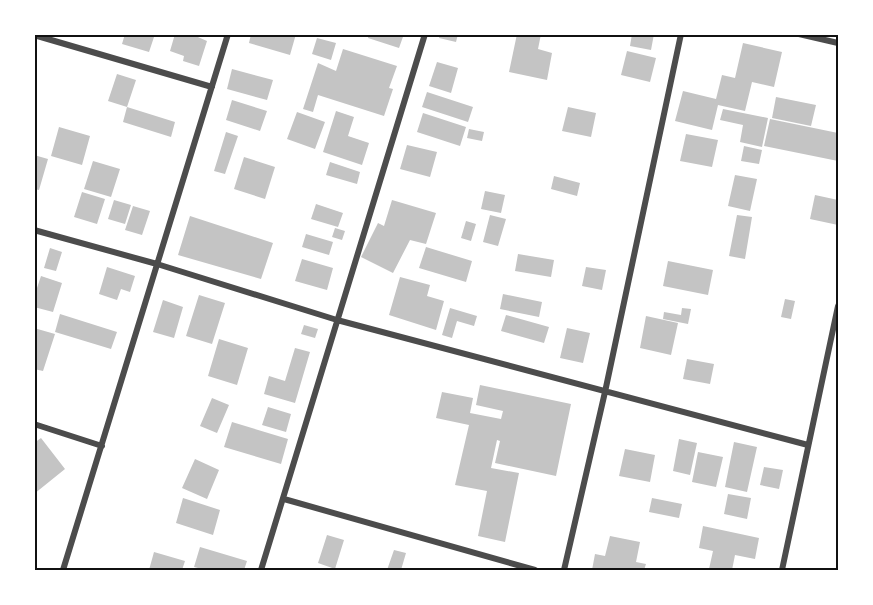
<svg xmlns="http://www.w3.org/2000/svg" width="873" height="605" viewBox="0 0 873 605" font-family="Signika,sans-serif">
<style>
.building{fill:#c4c4c4}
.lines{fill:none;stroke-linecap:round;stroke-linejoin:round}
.minor{stroke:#4c4c4c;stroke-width:6}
.neatline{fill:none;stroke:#111;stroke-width:2}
</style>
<rect width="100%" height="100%" fill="#fff"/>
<path class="building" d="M125 34H155L149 52 122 44Z
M175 34H191L207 41 199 66 183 61 184 56 170 51Z
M251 34H296L290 55 249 43Z
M369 34H404L399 48 368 38Z
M440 34H458L456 42 439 38Z
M517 34H541L538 49 552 53 547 80 509 72Z
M632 34H654L651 50 630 46Z
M317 38 336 43 331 60 312 54Z
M743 43 782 52 774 87 752 82 745 111 718 105 712 130 675 121 683 91 716 99 722 75 735 78Z
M343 49 397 66 389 88 393 89 384 116 318 95 313 112 303 109 318 63 336 71Z
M627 51 656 58 650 82 621 75Z
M437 62 458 68 451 93 429 86Z
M232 69 273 80 267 100 227 89Z
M117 74 136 80 127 107 108 101Z
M427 92 473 107 468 122 422 107Z
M776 97 816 105 811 126 772 118Z
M232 100 267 111 260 131 226 120Z
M127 107 175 122 171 137 123 122Z
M568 107 596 113 591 137 562 131Z
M723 109 768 118 762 147 740 142 743 125 720 120Z
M336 111 354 117 348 136 369 143 362 165 323 152Z
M297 112 325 122 315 149 287 139Z
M423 113 466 127 460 146 417 132Z
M770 119 838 133V161L764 146Z
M59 127 90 136 82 165 51 156Z
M469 129 484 132 482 141 467 138Z
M226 132 238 136 225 174 214 171Z
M686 134 718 140 712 167 680 161Z
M407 145 437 152 430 177 400 169Z
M744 146 762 150 759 164 741 161Z
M34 155 48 159 39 190 34 189Z
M244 157 275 167 265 199 234 189Z
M93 161 120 169 111 197 84 189Z
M330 162 360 172 357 184 326 175Z
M735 175 757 179 750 211 728 206Z
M554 176 580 183 577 196 551 189Z
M485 191 505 195 501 213 481 209Z
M82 192 105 199 97 224 74 217Z
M815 195 838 200V225L810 219Z
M114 200 131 205 125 224 108 219Z
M392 200 436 213 426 244 410 240 393 273 361 257 378 223 384 226Z
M316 204 343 213 338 227 311 219Z
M133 206 150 211 142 235 125 230Z
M490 215 506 219 498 246 483 242Z
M737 215 752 217 745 259 729 256Z
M190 216 273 243 261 279 178 255Z
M466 221 476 224 471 241 461 238Z
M335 228 345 231 342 240 332 237Z
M306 234 333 242 329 255 302 247Z
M426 247 472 261 466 282 419 268Z
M50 248 62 252 56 271 44 268Z
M518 254 554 260 551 277 515 271Z
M302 259 333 268 327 290 295 281Z
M668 261 713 270 708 295 663 286Z
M107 267 135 276 130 292 121 289 117 300 99 294Z
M586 267 606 270 602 290 582 286Z
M41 276 62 283 53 312 34 307V297Z
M400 277 430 285 427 296 444 301 436 330 389 315Z
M503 294 542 302 539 317 500 309Z
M199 295 225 303 212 344 186 336Z
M785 299 795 301 791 319 781 317Z
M163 300 183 307 174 338 153 332Z
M450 308 477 316 474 326 457 321 452 338 442 335Z
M682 308 691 309 688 324 663 319 664 312 681 315Z
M60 314 117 332 111 349 55 332Z
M506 315 549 327 544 343 501 331Z
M646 316 678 323 671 355 640 348Z
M304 325 318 329 315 338 301 334Z
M34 328 55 334 43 371 34 369Z
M567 328 590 333 583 363 560 358Z
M219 339 248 348 237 385 208 376Z
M295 348 310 352 295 403 264 394 269 376 285 381Z
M687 359 714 364 710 384 683 379Z
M480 385 571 404 556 476 495 463 500 441 497 440 491 468 519 473 505 542 478 536 487 491 455 485 469 425 436 418 442 392 473 398 470 413 501 419 503 411 476 405Z
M212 398 229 405 217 433 200 426Z
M268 407 291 414 286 432 262 425Z
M232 422 288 439 281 464 224 447Z
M41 438 65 469 34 494V443Z
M679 439 697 443 690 475 673 471Z
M734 442 757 447 747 492 725 487Z
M625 449 655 455 650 482 619 476Z
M698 452 723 457 716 487 692 482Z
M195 459 219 470 207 499 182 488Z
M764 467 783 470 779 489 760 485Z
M728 494 751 498 747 519 724 514Z
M183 498 220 510 213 535 176 523Z
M652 498 682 504 679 518 649 512Z
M703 526 759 538 755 559 735 555 732 570 709 569 713 551 699 548Z
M327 535 344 540 335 569 318 563Z
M610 536 640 542 636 562 646 564 644 570H592L595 554 605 556Z
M200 547 247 561 244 570H206L194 567Z
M394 550 406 553 401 570H387Z
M154 552 185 561 182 570H149Z"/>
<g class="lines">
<path class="minor" d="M799 34 838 43
M34 35 212 87
M34 230 157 264 337 320 808 445
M34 424 102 446
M284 499 535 570
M63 570 228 34
M261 570 425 34
M564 570 605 392 681 34
M782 570 838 306"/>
</g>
<rect width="873" height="605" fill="none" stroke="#ffffff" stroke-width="72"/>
<rect x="36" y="36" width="801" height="533" class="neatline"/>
</svg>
